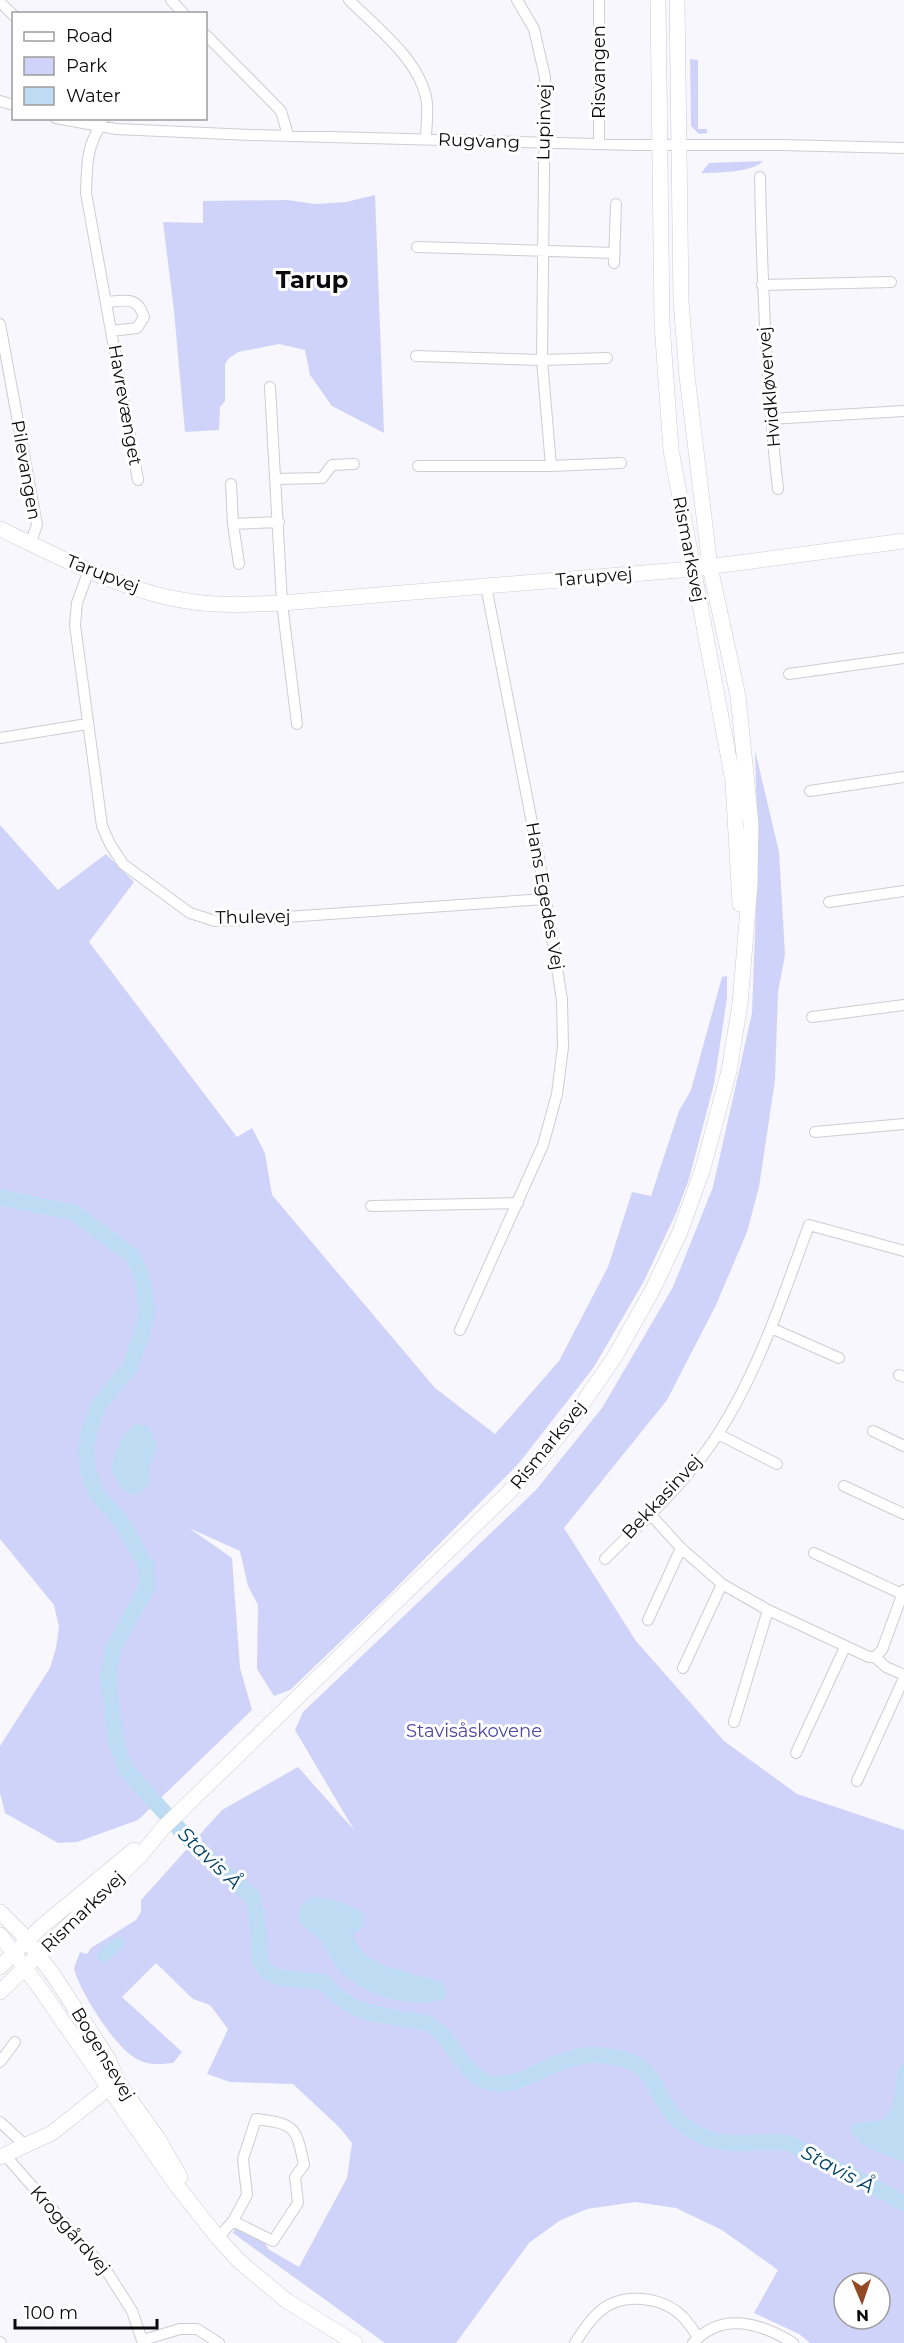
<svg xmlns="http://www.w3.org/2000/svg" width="904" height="2343" viewBox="0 0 904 2343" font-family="Montserrat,sans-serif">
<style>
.green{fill:#d0d3f9;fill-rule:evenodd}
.water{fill:#bddcf4}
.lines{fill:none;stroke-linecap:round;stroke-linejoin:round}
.river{stroke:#bddcf4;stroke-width:16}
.street-casing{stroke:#cdcdd2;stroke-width:12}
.secondary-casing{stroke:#cdcdd2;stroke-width:16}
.street{stroke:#fff;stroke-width:10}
.secondary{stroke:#fff;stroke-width:15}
.labels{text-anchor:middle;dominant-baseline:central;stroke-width:6;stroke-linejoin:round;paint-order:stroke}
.street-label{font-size:18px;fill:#0b0b0d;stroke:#fff}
.park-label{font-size:18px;fill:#4c46a4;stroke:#fff}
.water-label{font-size:20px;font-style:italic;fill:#004268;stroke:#fff}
.district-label{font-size:24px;font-weight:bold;fill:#0b0b0d;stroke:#fff}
</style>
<rect width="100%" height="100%" fill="#f7f7fd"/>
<path class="green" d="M690 59 698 60V129H707V133L699 134 691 126Z
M763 161C754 172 716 173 701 173L709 163Z
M375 195 384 433 332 406 310 375 305 350 279 344 238 352 228 359 225 364V401L220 407 219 430 185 432 174 311 163 222 203 223V201L287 200 315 204 346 202Z
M755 750 779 852 785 955 778 992 775 1080 759 1187 747 1232 716 1305 667 1400 564 1528 636 1641 724 1741 797 1794 904 1830V2343H810L799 2334 754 2313 778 2270 722 2230 676 2208 635 2202 587 2209 559 2221 529 2243 456 2343H385L233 2233 236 2227 265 2243 268 2249 299 2267 347 2178 352 2143 339 2127 293 2084 230 2082 207 2074 228 2029 210 2005 193 1999 156 1963 122 1997 182 2052 173 2063C160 2064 149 2066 137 2059 116 2049 79 1991 74 1968L80 1952 87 1954 91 1948 136 1920 141 1912V1900L222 1810 298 1767 354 1830 295 1730 303 1712 536 1490 602 1408 673 1287 713 1187 752 1013 758 854ZM844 2283H880V2319H844Z
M0 825 58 890 106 854 134 882 89 942 237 1137 252 1128 265 1153 272 1195 435 1388 495 1434 559 1361 608 1267 632 1192 651 1196 679 1111 691 1090 722 977 727 976V998L714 1084 689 1179 677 1211 644 1281 594 1367 519 1463 388 1596 290 1690 274 1696 257 1669 258 1605 248 1586 240 1551 189 1528 232 1558 240 1668 252 1710 138 1820 77 1842 58 1843 5 1813 0 1793V1746L50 1668 56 1648 59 1627 54 1605 0 1539Z"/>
<path class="water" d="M136 1424 148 1426 156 1442V1450L150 1465 149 1485 140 1494C124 1497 117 1484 112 1470 114 1454 122 1432 136 1424Z
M312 1897C326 1897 352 1904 363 1913 364 1922 364 1929 354 1933L353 1939 366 1956 385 1966 442 1982 446 1991 445 1999C414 2009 369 1997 344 1975 333 1966 329 1952 321 1941 314 1932 303 1929 298 1918L301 1905Z
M118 1937 123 1938 124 1945 106 1963H101L97 1957C100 1947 109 1942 118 1937Z
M904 2064V2162C886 2154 857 2148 850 2128 861 2119 864 2123 877 2121 898 2118 895 2084 898 2068Z"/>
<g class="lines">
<path class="river" d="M0 1197 75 1213 134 1257 143 1281 147 1311 142 1333 130 1367 99 1405 91 1425 86 1449 88 1471 96 1493 121 1521 146 1565 147 1587 113 1649 108 1679 116 1741 126 1770 192 1843 252 1897 257 1917 260 1960 267 1972 281 1978 323 1982C352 2013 363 2011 402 2019 410 2021 422 2021 429 2024 457 2039 463 2084 499 2084 512 2084 522 2079 534 2074 570 2058 589 2047 629 2061 656 2070 659 2103 677 2120 684 2126 696 2133 704 2137 730 2148 762 2140 789 2143L904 2203"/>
<defs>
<path id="street" d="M171 0 184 14
M349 0C376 27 418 59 426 97 429 110 426 126 426 139
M517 0 534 29 545 77 542 360 551 466
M599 0V144
M0 2 14 16
M206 35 281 111 288 135
M0 101 14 105
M56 118 116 129 250 135 636 145H781L904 148
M102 118C101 128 96 132 93 140 86 157 87 175 86 193L138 480
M760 177C762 282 766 385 778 489
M417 247 615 253
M614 263 616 204
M762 285 891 282
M106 302C124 301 137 295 144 317L137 328 111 331
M0 324 37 525 30 544
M416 356 542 360 607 358
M270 387 282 603 297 724
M770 419 904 411
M418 466H551L621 463
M275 479 322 478 332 465 354 464
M231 484 233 524 279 522
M233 524 239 564
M89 570 77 603 75 625 102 826 110 844 123 864 190 913 215 921 243 920 545 899
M789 674 904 658
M0 738 87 724
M810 791 904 777
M829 902 904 891
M812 1017 904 1005
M815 1132 904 1124
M371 1206 518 1203
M771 1328 839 1358
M460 1330 543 1145 557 1094 563 1047 562 1000 557 968 539 859 486 586
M899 1375 904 1377
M873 1431 904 1446
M718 1434 777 1464
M844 1486 904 1514
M650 1514 681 1548 722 1584 768 1610 869 1657H875L882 1650 904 1590
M814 1553 904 1595
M605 1559C644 1520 688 1481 718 1434 759 1370 783 1296 809 1225L904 1251
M648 1620 681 1548
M875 1657 886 1667 904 1675
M683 1668 722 1584
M734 1722 768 1610
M796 1753 845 1647
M857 1781 904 1678
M0 2062 15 2042
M0 2122 26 2146
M5 2155 108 2273 132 2311 143 2343
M218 2238 233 2221 247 2195 243 2159 256 2119C295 2124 296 2126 304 2165L295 2177 298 2203 273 2241 233 2221
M143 2340 180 2329H197L219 2343
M0 2342 1 2343
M575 2343C582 2332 589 2321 598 2313 621 2291 663 2296 684 2318 689 2324 694 2331 698 2337
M693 2343C722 2311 761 2323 793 2343"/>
<path id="secondary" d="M658 0 662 324 671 450 733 781 740 904
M0 529C62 558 125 593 194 602 223 606 253 604 282 603L692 569 904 541
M0 1912 21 1933 52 1973 109 2060 117 2081 157 2137 180 2177
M0 1935 37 1984 174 2182 218 2238 239 2261 287 2301 355 2343
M0 1967 41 1927 134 1850
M0 1992 140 1856 163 1828 507 1494 540 1460 576 1413 614 1358 652 1291 680 1232 703 1168 729 1071 740 1004 750 884 751 824 738 696 710 567 687 376 681 301 677 0
M0 2157 52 2133 115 2083"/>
</defs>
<use href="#street" class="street-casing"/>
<use href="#secondary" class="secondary-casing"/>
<use href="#street" class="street"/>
<use href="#secondary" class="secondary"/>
</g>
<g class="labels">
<g class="street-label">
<text transform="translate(599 72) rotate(-90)">Risvangen</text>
<text transform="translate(544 122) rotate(-89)">Lupinvej</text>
<text transform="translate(479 141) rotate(2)">Rugvang</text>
<text transform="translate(769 387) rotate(-95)">Hvidkløvervej</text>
<text transform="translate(125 405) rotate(80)">Havrevænget</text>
<text transform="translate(26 470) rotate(80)">Pilevangen</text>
<text transform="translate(689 549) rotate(79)">Rismarksvej</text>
<text transform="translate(103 574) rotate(21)">Tarupvej</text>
<text transform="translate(594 577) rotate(-5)">Tarupvej</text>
<text transform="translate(545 896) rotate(80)">Hans Egedes Vej</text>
<text transform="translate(253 917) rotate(-1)">Thulevej</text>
<text transform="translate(548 1445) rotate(-51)">Rismarksvej</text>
<text transform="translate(662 1497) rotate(-47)">Bekkasinvej</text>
<text transform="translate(83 1912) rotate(-44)">Rismarksvej</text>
<text transform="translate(103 2054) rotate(59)">Bogensevej</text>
<text transform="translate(70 2230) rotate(49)">Kroggårdvej</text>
</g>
<g class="park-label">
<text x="474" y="1731">Stavisåskovene</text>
</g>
<g class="water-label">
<text transform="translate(210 1858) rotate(44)">Stavis Å</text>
<text transform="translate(838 2169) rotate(28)">Stavis Å</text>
</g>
<g class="district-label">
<text x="312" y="279">Tarup</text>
</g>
</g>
<rect x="12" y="12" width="195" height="108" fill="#ffffff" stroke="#9d9d9e" stroke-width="1.5"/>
<rect x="24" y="32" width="30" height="9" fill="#ffffff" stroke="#9d9d9e" stroke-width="1.5"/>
<text x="66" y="42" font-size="18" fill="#0b0b0d">Road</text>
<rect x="24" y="57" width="30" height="18" fill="#d0d3f9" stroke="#9d9d9e" stroke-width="1.5"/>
<text x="66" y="72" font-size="18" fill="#0b0b0d">Park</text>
<rect x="24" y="87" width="30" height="18" fill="#bddcf4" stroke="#9d9d9e" stroke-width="1.5"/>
<text x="66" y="102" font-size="18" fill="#0b0b0d">Water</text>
<g transform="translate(862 2301) rotate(178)"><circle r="28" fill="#ffffff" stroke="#9d9d9e" stroke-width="1.5"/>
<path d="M0-4.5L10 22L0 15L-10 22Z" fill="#914a24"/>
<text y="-9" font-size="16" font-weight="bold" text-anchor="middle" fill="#0b0b0d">N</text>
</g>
<path d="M15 2319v9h142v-9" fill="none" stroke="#0b0b0d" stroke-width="3"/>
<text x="24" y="2319" font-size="18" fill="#0b0b0d" stroke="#ffffff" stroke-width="4.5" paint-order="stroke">100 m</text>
</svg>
